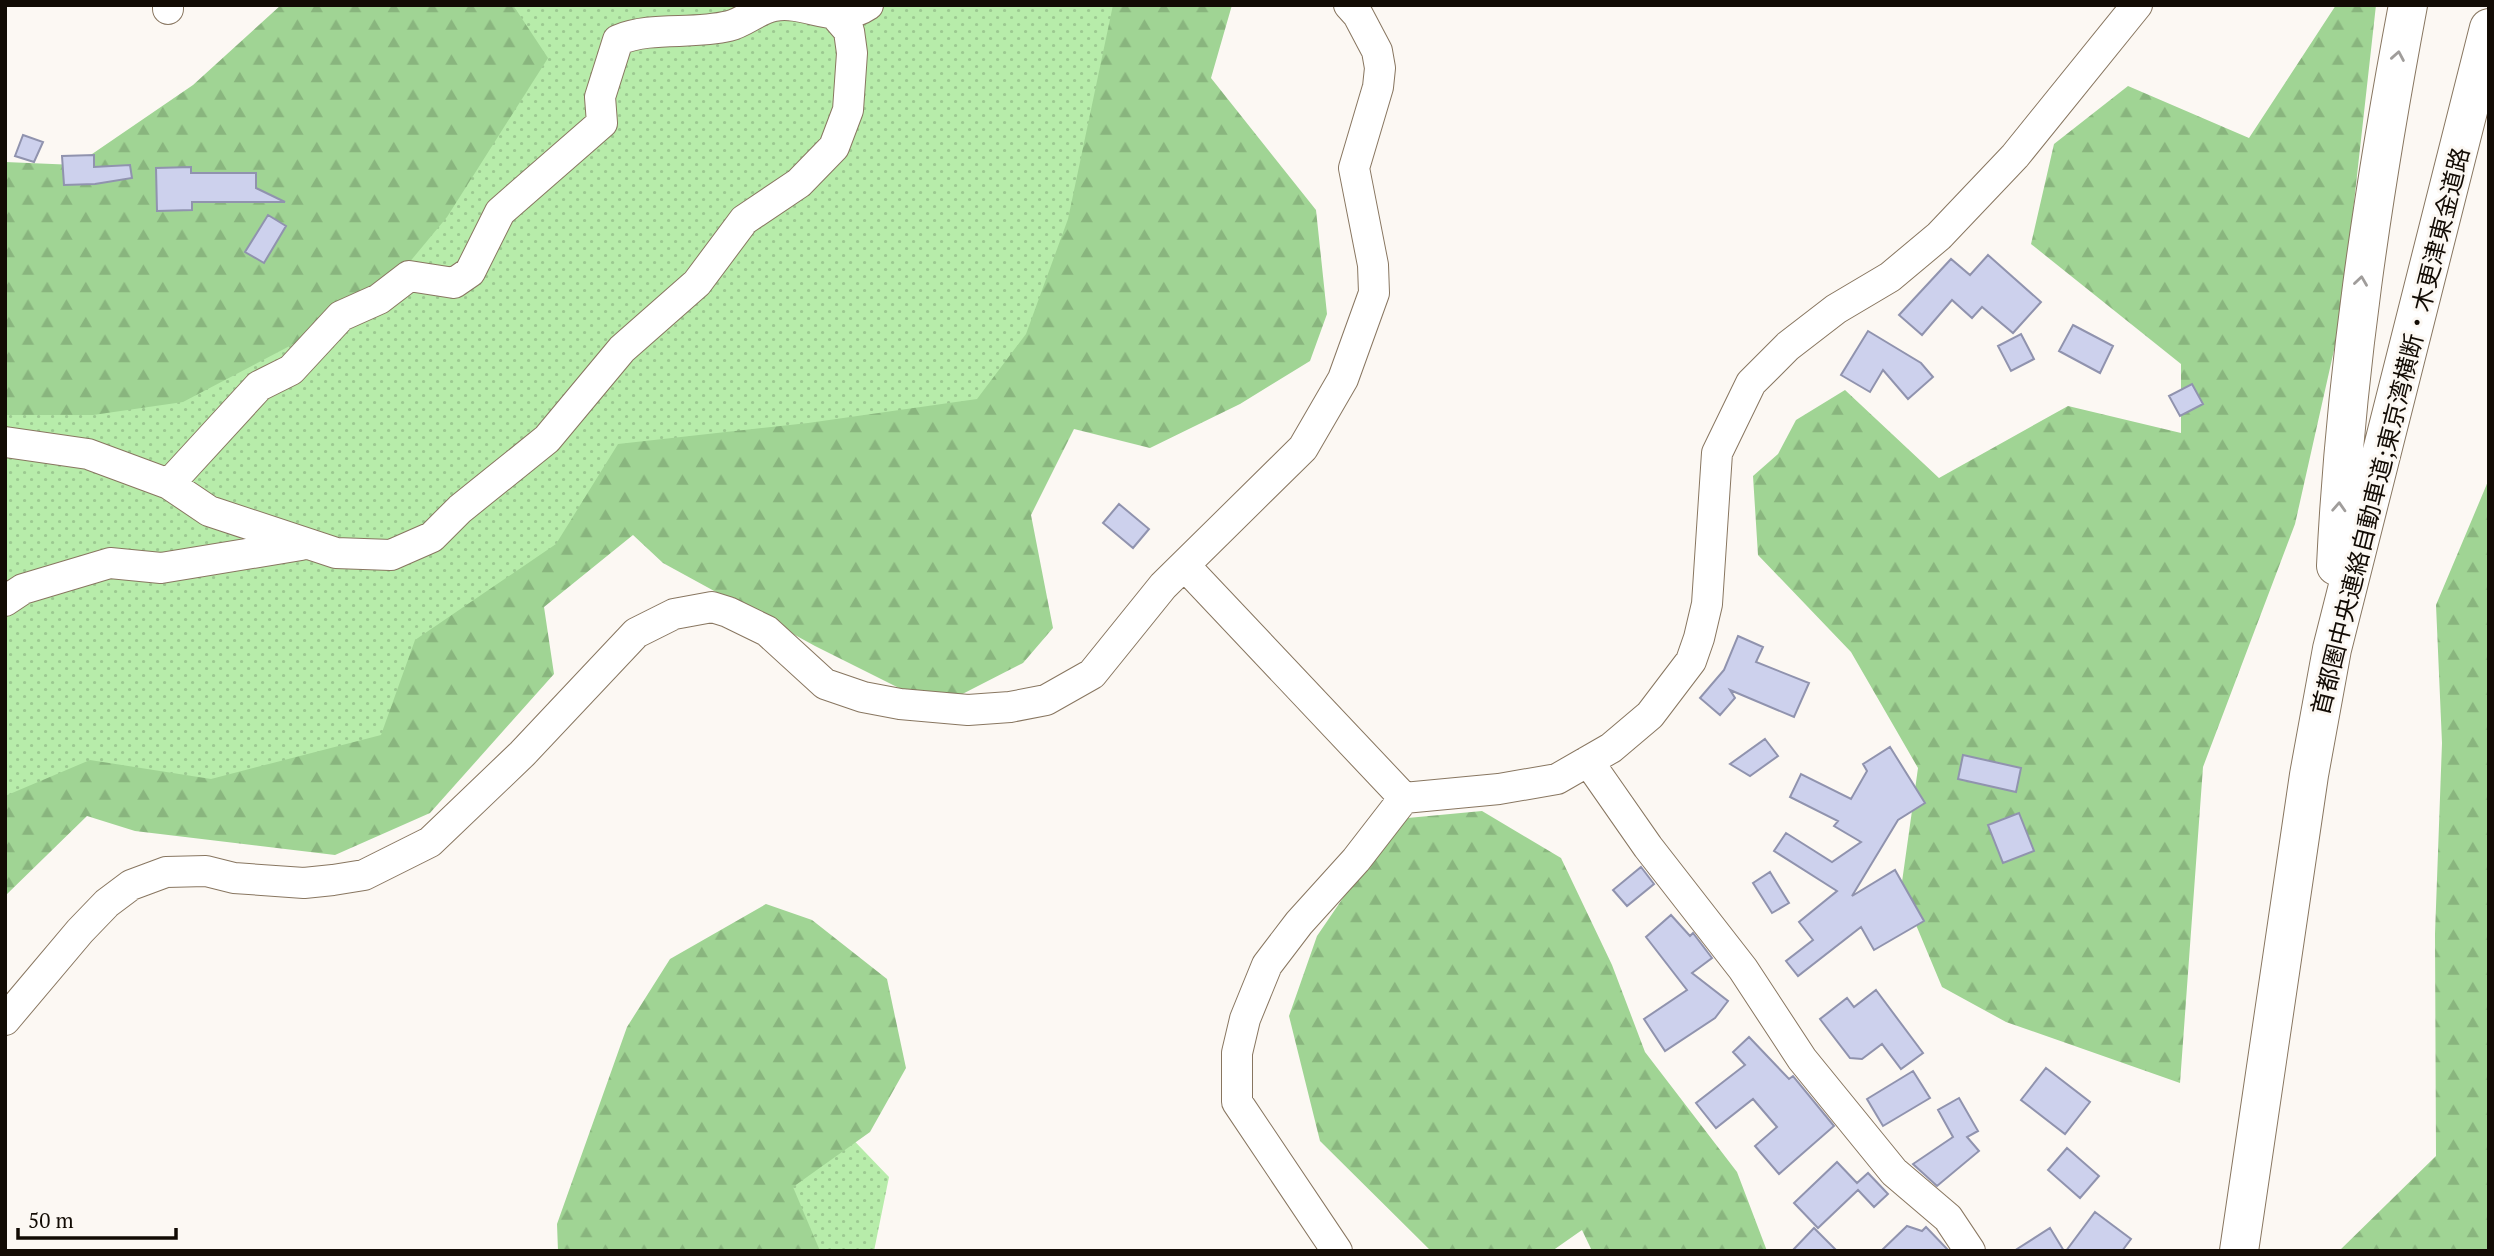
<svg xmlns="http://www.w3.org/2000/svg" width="2494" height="1256" viewBox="0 0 2494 1256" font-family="'PT Serif','Noto Sans JP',serif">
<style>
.grass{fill:url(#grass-dots)}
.forest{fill:url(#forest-firs)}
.building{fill:#cdd1ed;stroke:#9093ae;stroke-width:2}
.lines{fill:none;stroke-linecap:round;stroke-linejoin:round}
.minor-casing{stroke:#887660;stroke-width:32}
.highway-casing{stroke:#887660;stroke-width:40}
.minor{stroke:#fff;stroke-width:30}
.highway{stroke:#fff;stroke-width:38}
.oneway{stroke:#a09d9b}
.labels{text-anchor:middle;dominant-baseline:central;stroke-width:6;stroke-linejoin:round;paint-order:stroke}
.street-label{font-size:24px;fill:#120b04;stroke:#fcf8f3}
</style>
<defs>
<pattern id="grass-dots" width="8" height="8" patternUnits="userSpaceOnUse" patternTransform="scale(1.75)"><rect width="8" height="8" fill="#b7ecaa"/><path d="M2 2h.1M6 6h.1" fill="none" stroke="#9cc991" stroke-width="1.8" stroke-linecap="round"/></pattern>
<pattern id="forest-firs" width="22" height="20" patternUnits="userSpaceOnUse" patternTransform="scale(1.75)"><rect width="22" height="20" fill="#a0d494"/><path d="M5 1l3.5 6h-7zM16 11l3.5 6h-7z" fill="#89b57e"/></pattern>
</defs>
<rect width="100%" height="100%" fill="#fcf8f3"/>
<path class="grass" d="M438 5H1173L997 467 630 494 337 809 107 792 5 842V311Z
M788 1072 889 1177 874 1251H597Z"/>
<path class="forest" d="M281 5H513L548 58 447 217 379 299 183 402 93 415H5V162L76 165 193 85Z
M1113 5H1232L1211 78 1316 210 1327 314 1310 361 1240 404 1150 448 1074 429 1031 515 1053 628 1023 663 937 707 815 646 663 563 633 535 544 607 554 674 430 813 335 855 135 831 87 816 5 896V796L90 760 211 779 381 735 415 640 556 544 618 444 808 423 977 399 1026 334 1068 219Z
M2336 5H2376L2341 319 2295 524 2203 767 2180 1083 2006 1022 1942 987 1901 889 1918 768 1851 652 1758 555 1753 476 1778 454 1796 420 1845 390 1939 478 2068 406 2181 433V364L2031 244 2054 144 2128 86 2249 138Z
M2489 479V1251H2339L2436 1156 2435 934 2442 743 2436 605Z
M1482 811 1561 858 1612 965 1645 1052 1737 1172 1767 1251H1592L1582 1230 1552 1251H1431L1320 1141 1289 1016 1317 936 1397 819Z
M766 904 812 920 887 979 906 1068 870 1132 793 1187 820 1251H558L557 1224 627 1027 670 959Z"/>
<path class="building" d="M23 135 43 142 34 162 15 156Z
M94 155V167L130 165 132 178 95 184 64 185 62 156Z
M191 167V173H256V188L285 202H192V210L157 211 156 168Z
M268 215 286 226 264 263 245 252Z
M1988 255 2041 302 2013 333 1982 307 1972 318 1952 300 1922 335 1899 315 1951 259 1970 275Z
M2073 325 2113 346 2100 373 2059 351Z
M1868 331 1921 363 1933 377 1908 399 1883 370 1870 392 1841 375Z
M2021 334 2034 359 2011 371 1998 346Z
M2192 384 2203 404 2180 416 2169 396Z
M1119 504 1149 529 1133 548 1103 523Z
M1738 636 1763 647 1756 662 1809 683 1794 717 1730 690 1735 698 1720 715 1700 698 1724 670Z
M1765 739 1778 756 1750 776 1730 764Z
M1890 747 1925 803 1898 820 1852 896 1895 870 1924 921 1874 950 1861 927 1798 976 1786 961 1813 940 1799 922 1837 891 1774 851 1786 833 1832 862 1861 842 1834 826 1838 821 1790 797 1801 774 1851 799 1867 771 1863 764Z
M1963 755 2021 768 2016 792 1958 779Z
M2019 813 2034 851 2003 863 1988 825Z
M1641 867 1654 884 1627 906 1613 890Z
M1770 872 1789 903 1772 913 1753 883Z
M1671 915 1690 936 1693 933 1712 958 1692 973 1728 1001 1715 1018 1665 1051 1644 1019 1687 990 1646 937Z
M1876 990 1923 1053 1901 1069 1882 1044 1862 1059 1850 1058 1820 1019 1847 998 1854 1007Z
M1749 1037 1789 1079 1793 1076 1834 1126 1779 1174 1755 1146 1777 1127 1753 1099 1716 1128 1696 1103 1745 1065 1733 1052Z
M2046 1068 2090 1102 2065 1134 2021 1100Z
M1913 1071 1930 1098 1883 1126 1867 1099Z
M1959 1098 1978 1131 1967 1137 1979 1151 1937 1186 1913 1164 1953 1137 1938 1110Z
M2067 1148 2099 1176 2080 1198 2048 1170Z
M1837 1162 1857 1183 1868 1173 1888 1194 1874 1207 1858 1190 1818 1228 1794 1203Z
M2095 1212 2131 1239 2122 1251H2066Z
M1907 1226 1922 1231 1926 1227 1949 1251H1881Z
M1814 1228 1837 1251H1792Z
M2050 1228 2064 1251H2014Z"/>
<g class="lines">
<defs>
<path id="minor" d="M168 5V9
M5 442 88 454 169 484 209 511 336 553 391 555 432 537 460 509 547 439 622 349 697 283 744 220 799 183 834 147 848 110 852 53 849 31 836 16
M169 484 259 386 291 370 341 316 379 299 409 276 454 283 470 272 500 212 602 123 600 97 618 40C652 26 691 35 729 26 745 22 758 9 774 6 808 0 836 27 868 5
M1185 566 1404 798
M5 601 23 589 110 563 161 568 301 545
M1588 761 1648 847 1743 969 1802 1059 1894 1172 1948 1218 1970 1251
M5 1020 80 931 107 903 131 885 166 872 206 871 234 878 304 883 333 880 364 875 430 842 522 754 636 633 674 614 712 607 728 612 767 631 825 684 863 697 900 704 968 710 1010 707 1046 700 1092 674 1163 586 1303 448 1343 379 1374 293 1373 265 1354 168 1378 87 1380 68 1377 51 1358 15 1349 5
M1337 1251 1237 1102V1053L1245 1019 1267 965 1299 923 1356 860 1404 798 1499 789 1557 779 1611 748 1650 715 1691 661 1699 638 1707 604 1717 453 1751 383 1788 346 1836 309 1890 277 1939 236 2015 156 2137 5"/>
<path id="highway" d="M2336 566C2345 377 2373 191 2408 5
M2239 1251 2309 775 2332 649 2489 28"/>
</defs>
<use href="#minor" class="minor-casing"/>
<use href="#highway" class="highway-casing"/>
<use href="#minor" class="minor"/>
<use href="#highway" class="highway"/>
</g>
<defs><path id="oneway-chevron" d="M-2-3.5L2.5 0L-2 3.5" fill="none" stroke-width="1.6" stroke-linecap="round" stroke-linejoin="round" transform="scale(1.75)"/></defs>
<g class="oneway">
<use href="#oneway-chevron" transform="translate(2398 56) rotate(-80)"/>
<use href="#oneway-chevron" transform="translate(2361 281) rotate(-82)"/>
<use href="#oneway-chevron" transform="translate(2339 507) rotate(-87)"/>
</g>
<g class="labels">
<g class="street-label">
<text transform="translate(2390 431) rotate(-76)">首都圏中央連絡自動車道;東京湾横断・木更津東金道路</text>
</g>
</g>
<rect width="2494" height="1256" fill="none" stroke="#120b04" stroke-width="14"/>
<path d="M18 1228v10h158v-10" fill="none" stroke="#120b04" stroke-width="3.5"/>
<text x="28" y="1228" font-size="21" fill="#120b04" stroke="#fcf8f3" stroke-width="5" paint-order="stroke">50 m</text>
</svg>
